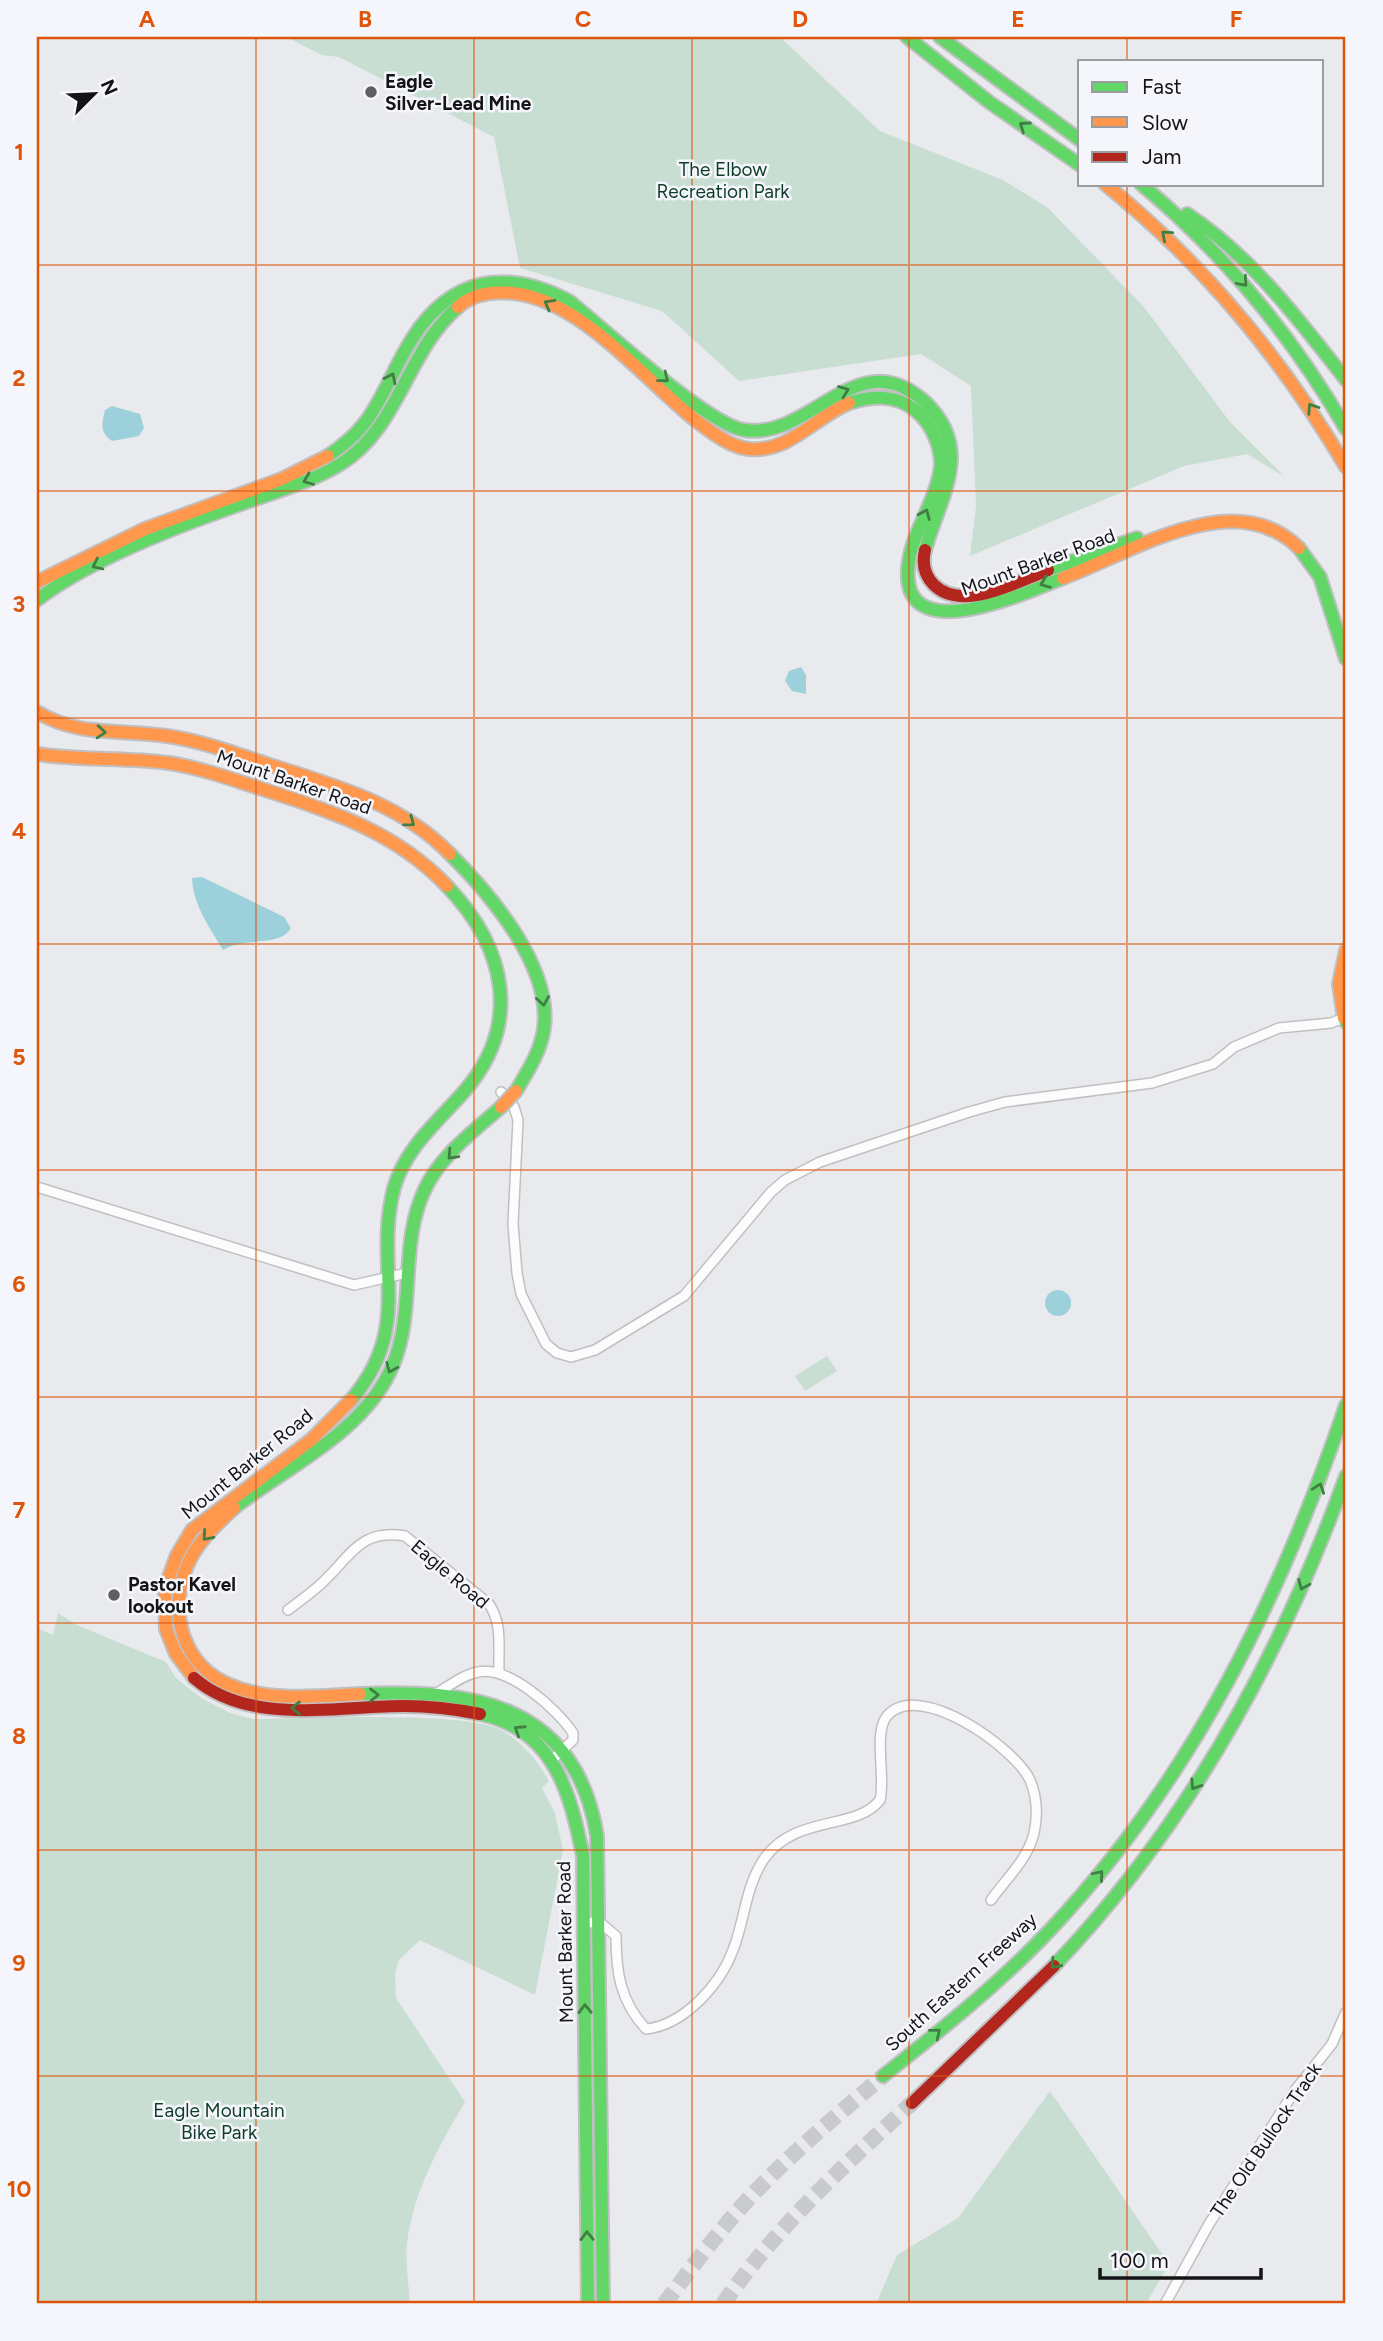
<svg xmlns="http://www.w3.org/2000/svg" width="1383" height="2341" viewBox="0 0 1383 2341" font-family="Figtree,sans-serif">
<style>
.green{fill:#c9ded3}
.water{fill:#9cd1db}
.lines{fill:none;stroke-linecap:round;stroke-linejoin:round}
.highway-tunnel{stroke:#c9cacd;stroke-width:16;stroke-dasharray:16 8;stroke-linecap:butt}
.street-casing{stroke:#c0c0c3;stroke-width:12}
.fast-casing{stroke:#c0c0c3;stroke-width:16}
.slow-casing{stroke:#c0c0c3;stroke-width:16}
.jam-casing{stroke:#c0c0c3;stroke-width:16}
.street{stroke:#fcfcfc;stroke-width:9}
.fast{stroke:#63d668;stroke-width:12}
.slow{stroke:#ff974d;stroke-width:12}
.jam{stroke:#b3261e;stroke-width:12}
.slow-bridge-casing{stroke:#c0c0c3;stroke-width:16;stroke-linecap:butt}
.slow-bridge{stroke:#ff974d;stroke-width:12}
.oneway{stroke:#3f7f43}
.grid{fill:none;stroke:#dd560c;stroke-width:2;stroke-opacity:0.55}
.poi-dot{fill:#5f5f61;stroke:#f5f6fb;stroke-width:2.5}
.labels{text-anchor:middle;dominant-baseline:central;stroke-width:5;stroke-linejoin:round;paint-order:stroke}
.poi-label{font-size:19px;font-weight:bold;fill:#141416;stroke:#f5f6fb;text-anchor:start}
.park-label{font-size:19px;fill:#0e3d27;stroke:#f5f6fb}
.street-label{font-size:19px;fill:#141416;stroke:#f5f6fb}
.neatline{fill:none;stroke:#dd560c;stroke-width:2.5}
.grid-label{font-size:23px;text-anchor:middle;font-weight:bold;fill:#dd560c}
</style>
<rect width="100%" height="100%" fill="#e9eaed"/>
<path class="green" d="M287 37H780L880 131 1003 180 1047 207 1144 307 1230 422 1285 477 1247 454 1184 466 970 556 976 506 971 386 921 354 739 381 662 311 520 268 494 137 339 57 321 55Z
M827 1356 837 1371 805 1391 795 1376Z
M58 1613 77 1625 166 1662 176 1678 201 1698 230 1713 253 1719C301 1719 469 1710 503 1731 523 1743 538 1761 549 1781L542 1788 555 1813 563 1850 535 1995 420 1940 399 1960 395 1973 396 1998 465 2102C439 2146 413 2192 407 2244 405 2263 409 2285 410 2304H37V1628L53 1635Z
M1050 2091 1169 2264 1146 2304H876L897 2255 958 2218Z"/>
<path class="water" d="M112 406 140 414 144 428 139 436 112 441C99 432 102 423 105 410Z
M801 667 806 675V694L792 691 785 681 789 671Z
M202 877 284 917 291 928C279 948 245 936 223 950 210 928 193 905 192 878Z
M1045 1303a13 13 0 1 1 26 0a13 13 0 1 1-26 0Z"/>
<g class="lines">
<path class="highway-tunnel" d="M664 2304C683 2280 700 2255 720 2232 767 2173 826 2125 883 2076
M723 2304C776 2228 843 2166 912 2103"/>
<defs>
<path id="street" d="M501 1092 514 1107 518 1120 513 1224 517 1273 521 1294 546 1344 557 1353 571 1357 595 1350 684 1296 771 1192 785 1180 820 1162 969 1112 1005 1102 1152 1083 1213 1064 1234 1047 1279 1028 1331 1023 1344 1018
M37 1187 354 1285 407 1273
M288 1610C302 1599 316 1590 327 1578 353 1552 363 1529 405 1536L489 1604C503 1624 498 1649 499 1673
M434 1695C448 1687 462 1675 478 1672 508 1665 557 1709 573 1733V1740L554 1758
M584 1921 603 1925 616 1936C616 1972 620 2001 646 2029 684 2025 720 1985 733 1950 745 1920 745 1887 764 1859 795 1814 856 1831 880 1800 886 1777 873 1733 887 1716 919 1679 1015 1748 1030 1780 1037 1797 1038 1815 1034 1833 1028 1859 1006 1879 991 1900
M1165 2304 1209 2224 1296 2089 1332 2044 1346 2012"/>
<path id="fast" d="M907 37 989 102 1080 165
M940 37 1080 140
M1141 184C1225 254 1291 334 1346 429
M1187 214C1251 256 1300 321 1346 380
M849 403C872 396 895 394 915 410 932 423 944 451 940 472 934 506 910 535 908 569 902 650 1027 592 1063 578
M328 456C341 447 354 437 364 424 384 398 394 367 412 339 451 277 506 268 569 301 604 329 706 424 744 430 811 441 857 340 925 402 975 449 940 497 925 550
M1299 548 1320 577 1346 659
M1048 570 1137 538
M37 600C90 559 180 525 244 503 277 491 312 482 342 463 399 427 408 349 458 307
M450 854C491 895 552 967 544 1028 541 1051 528 1071 516 1091
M1344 1018 1346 1022
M351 1400C415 1325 373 1268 394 1188 405 1149 436 1123 462 1094 523 1026 507 949 447 886
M234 1508C284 1469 353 1437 385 1381 420 1322 396 1249 425 1189 441 1155 474 1131 501 1107
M360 1694C474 1689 576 1704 597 1836L603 2304
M480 1714C554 1729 570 1792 583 1856L588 2304
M1054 1966C1187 1826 1281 1656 1346 1476
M883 2076C941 2030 999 1984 1050 1930 1192 1779 1280 1599 1346 1405"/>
<path id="slow" d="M1105 184C1204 264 1281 357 1346 467
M458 307C473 293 493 291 513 293 581 300 642 377 694 419 710 431 729 447 749 449 789 453 815 417 849 403
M1063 578C1131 553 1234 484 1299 548
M37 582 145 529 282 479 328 456
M37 712C78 737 121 729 167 736 202 741 236 754 270 765 336 786 400 803 450 854
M37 754C81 761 125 757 169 763 201 768 231 779 262 789 331 811 396 832 447 886
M1346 950 1339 984 1344 1018 1346 1016
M234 1508C217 1524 196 1543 187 1566 167 1612 183 1667 232 1686 271 1702 320 1696 360 1694
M194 1678 176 1654 166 1629 165 1588 177 1555 192 1530 311 1440 351 1400"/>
<path id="jam" d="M925 550C922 563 924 575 934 585 963 613 1018 581 1048 570
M194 1678C249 1726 337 1706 404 1706 430 1706 455 1709 480 1714
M912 2103 1054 1966"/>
</defs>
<use href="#street" class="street-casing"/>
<use href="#fast" class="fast-casing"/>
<use href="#slow" class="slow-casing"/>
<use href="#jam" class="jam-casing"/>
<use href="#street" class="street"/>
<use href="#fast" class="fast"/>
<use href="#slow" class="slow"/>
<use href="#jam" class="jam"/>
<defs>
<path id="slow-bridge" d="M501 1107 516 1091"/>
</defs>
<use href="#slow-bridge" class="slow-bridge-casing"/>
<use href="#slow-bridge" class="slow-bridge"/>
</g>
<defs><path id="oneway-chevron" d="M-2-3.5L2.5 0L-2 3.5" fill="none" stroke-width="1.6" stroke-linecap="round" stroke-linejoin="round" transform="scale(1.75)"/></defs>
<g class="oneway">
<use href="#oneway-chevron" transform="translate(1024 126) rotate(-145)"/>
<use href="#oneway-chevron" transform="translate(1166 235) rotate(-139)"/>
<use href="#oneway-chevron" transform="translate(1243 282) rotate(49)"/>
<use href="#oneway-chevron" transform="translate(549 304) rotate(-151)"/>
<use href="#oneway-chevron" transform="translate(391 378) rotate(-64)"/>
<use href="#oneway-chevron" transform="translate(664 378) rotate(39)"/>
<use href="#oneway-chevron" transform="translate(844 391) rotate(-21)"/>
<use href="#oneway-chevron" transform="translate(1312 408) rotate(-124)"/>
<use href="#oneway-chevron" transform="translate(308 480) rotate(158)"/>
<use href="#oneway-chevron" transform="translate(925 514) rotate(-67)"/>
<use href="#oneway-chevron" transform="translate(97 565) rotate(154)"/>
<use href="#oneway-chevron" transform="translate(1045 583) rotate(159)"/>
<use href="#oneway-chevron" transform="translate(101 732) rotate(4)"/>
<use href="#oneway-chevron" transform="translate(410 822) rotate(36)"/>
<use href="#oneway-chevron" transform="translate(543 1001) rotate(81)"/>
<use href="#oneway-chevron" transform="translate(452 1155) rotate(133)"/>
<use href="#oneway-chevron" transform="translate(391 1368) rotate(114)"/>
<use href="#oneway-chevron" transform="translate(1319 1488) rotate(-71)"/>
<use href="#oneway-chevron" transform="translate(207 1536) rotate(131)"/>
<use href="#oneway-chevron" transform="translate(1303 1585) rotate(113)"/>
<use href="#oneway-chevron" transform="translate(374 1695) rotate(-1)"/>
<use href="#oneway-chevron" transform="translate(296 1708) rotate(-180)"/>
<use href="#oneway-chevron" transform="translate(519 1730) rotate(-147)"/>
<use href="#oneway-chevron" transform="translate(1195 1785) rotate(123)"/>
<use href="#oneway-chevron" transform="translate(1099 1875) rotate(-50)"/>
<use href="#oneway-chevron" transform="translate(1055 1964) rotate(133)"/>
<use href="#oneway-chevron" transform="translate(585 2009) rotate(-91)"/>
<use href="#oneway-chevron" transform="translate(936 2033) rotate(-39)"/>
<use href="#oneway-chevron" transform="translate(587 2236) rotate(-91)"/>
</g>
<path class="grid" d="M256 37V2304M474 37V2304M692 37V2304M909 37V2304M1127 37V61M1127 184V2304M37 265H1346M37 491H1346M37 718H1346M37 944H1346M37 1170H1346M37 1397H1346M37 1623H1346M37 1850H1346M37 2076H1346"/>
<g class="poi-dot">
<circle cx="371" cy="92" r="7"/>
<circle cx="114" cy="1595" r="7"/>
</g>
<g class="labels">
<g class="poi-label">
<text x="385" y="81">Eagle<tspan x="385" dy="22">Silver-Lead Mine</tspan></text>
<text x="128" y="1584">Pastor Kavel<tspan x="128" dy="22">lookout</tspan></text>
</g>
<g class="park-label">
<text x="723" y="169">The Elbow<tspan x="723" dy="22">Recreation Park</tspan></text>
<text x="219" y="2110">Eagle Mountain<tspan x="219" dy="22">Bike Park</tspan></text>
</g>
<g class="street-label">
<text transform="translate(1038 562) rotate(-20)">Mount Barker Road</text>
<text transform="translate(294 782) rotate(19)">Mount Barker Road</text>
<text transform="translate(247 1464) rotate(-39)">Mount Barker Road</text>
<text transform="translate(450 1574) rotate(40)">Eagle Road</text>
<text transform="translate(565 1942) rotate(-91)">Mount Barker Road</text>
<text transform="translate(961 1982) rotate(-42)">South Eastern Freeway</text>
<text transform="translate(1266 2140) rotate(-56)">The Old Bullock Track</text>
</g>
</g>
<rect width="1383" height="2341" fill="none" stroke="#f5f6fb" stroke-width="77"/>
<rect x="1078" y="60" width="245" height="126" fill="#f5f6fb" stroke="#9b9c9f" stroke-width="2"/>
<rect x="1092" y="82" width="35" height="10" fill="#63d668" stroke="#9b9c9f" stroke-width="2"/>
<text x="1142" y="94" font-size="21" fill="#141416">Fast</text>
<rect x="1092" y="117" width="35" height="10" fill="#ff974d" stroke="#9b9c9f" stroke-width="2"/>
<text x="1142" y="130" font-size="21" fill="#141416">Slow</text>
<rect x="1092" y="152" width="35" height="10" fill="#b3261e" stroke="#9b9c9f" stroke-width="2"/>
<text x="1142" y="164" font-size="21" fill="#141416">Jam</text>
<g transform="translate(94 94) rotate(66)" stroke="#f5f6fb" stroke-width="5" paint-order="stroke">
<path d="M0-5L12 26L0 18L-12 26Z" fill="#141416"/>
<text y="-10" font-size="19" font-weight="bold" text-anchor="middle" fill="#141416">N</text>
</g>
<path d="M1100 2268v10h161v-10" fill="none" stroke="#141416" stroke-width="3.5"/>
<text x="1110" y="2268" font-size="21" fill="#141416" stroke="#f5f6fb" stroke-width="5" paint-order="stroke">100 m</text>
<rect x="38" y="38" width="1306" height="2264" class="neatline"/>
<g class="grid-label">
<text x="147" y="27">A</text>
<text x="365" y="27">B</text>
<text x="583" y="27">C</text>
<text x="800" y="27">D</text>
<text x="1018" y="27">E</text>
<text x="1236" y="27">F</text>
<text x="19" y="160">1</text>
<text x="19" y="386">2</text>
<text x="19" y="612">3</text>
<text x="19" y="839">4</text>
<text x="19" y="1065">5</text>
<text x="19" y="1292">6</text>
<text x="19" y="1518">7</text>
<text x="19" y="1744">8</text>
<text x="19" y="1971">9</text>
<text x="19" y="2197">10</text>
</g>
</svg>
